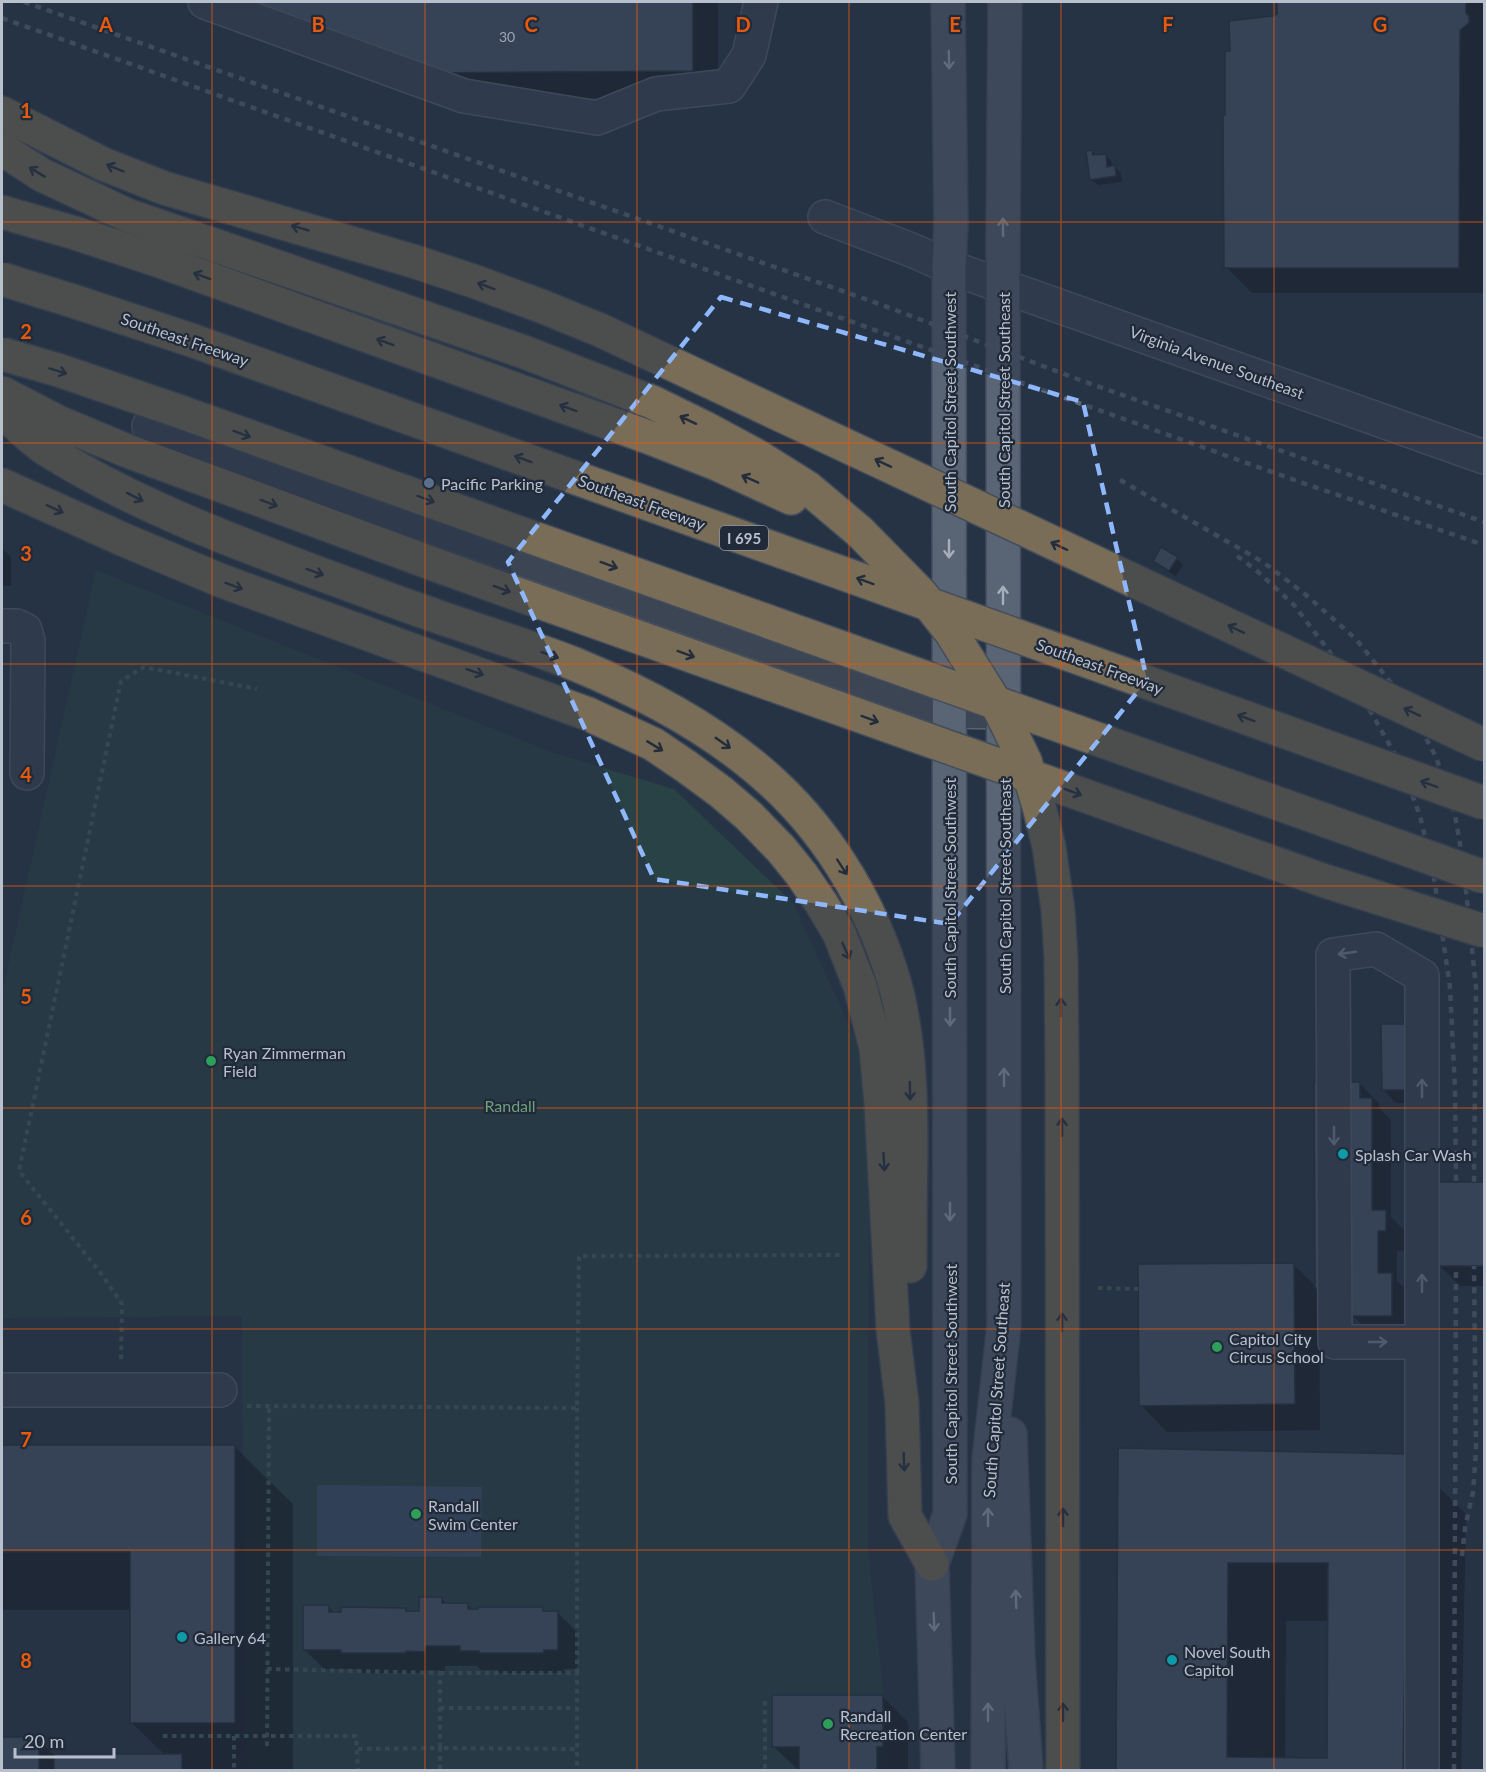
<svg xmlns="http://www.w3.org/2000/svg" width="1486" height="1772" viewBox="0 0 1486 1772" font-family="Lato,sans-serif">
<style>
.green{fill:#294245}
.water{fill:#3c506e}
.shadow{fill:#0007;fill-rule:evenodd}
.building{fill:#4a576b;stroke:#222c3b;stroke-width:1.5;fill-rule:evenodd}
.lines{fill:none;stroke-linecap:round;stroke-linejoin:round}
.minor-casing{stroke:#5a6371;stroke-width:36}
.major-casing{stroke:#454e5d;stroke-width:36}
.highway-casing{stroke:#434d5b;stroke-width:36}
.path{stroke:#475f61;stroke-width:4;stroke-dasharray:4.5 4.5;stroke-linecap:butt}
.minor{stroke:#3b4554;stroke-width:33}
.major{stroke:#596474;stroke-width:33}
.highway{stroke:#7a6d58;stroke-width:33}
.rail{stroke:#5d697b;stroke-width:4.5;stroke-dasharray:6 6;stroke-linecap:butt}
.highway-bridge-casing{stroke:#434d5b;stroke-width:36;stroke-linecap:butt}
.highway-bridge{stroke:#7a6d58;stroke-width:33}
.oneway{stroke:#a6aebb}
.oneway2{stroke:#242d3b}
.oneway3{stroke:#808997}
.marked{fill:none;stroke:#8fb8fc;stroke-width:4.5;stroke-dasharray:12 8;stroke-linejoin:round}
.grid{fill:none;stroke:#e8590c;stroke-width:1.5;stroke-opacity:0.55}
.service-dot{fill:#5c6f8a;stroke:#202a39;stroke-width:2}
.leisure-dot{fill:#2e9e5b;stroke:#202a39;stroke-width:2}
.culture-dot{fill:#0f9aa8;stroke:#202a39;stroke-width:2}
.labels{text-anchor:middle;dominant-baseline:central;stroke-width:4.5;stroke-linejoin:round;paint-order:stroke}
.number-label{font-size:14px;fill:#9da6b4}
.shield{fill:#202a39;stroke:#8b93a1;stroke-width:1.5}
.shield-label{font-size:15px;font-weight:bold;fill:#b9c0cd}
.street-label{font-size:16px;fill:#b9c0cd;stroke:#202a39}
.poi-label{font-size:16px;fill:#b9c0cd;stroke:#202a39;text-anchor:start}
.park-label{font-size:16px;fill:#6f9f7b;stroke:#202a39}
.grid-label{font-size:20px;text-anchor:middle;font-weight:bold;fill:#e8590c;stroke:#202a39;stroke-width:4.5;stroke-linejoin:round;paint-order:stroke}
</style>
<rect width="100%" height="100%" fill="#263345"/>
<path class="green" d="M96 570 554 753 674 789 793 903 860 1049 869 1115 868 1550 885 1707 888 1770H247L244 1691 242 1316 2 1318V994Z"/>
<path class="water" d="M317 1485 482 1487 481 1557 317 1556Z"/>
<path class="shadow" d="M197 2H718V97L447 99Z
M1278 2H1484V293H1252L1226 267 1227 117 1231 52 1278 15Z
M1092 151 1097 156 1105 155 1112 162V167H1114L1121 173 1122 182 1098 185 1091 179Z
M2 548 11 557V586H2Z
M1162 550 1177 559 1183 565 1176 576 1161 567 1155 561Z
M1383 1025 1420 1103H1396L1383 1089Z
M1360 1084 1379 1104V1108L1391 1120V1217L1405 1231V1250L1397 1251V1281L1411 1294V1335H1372L1352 1315 1319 1290 1320 1430 1167 1432 1141 1405 1293 1264 1316 1287Z
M1440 1184H1484V1286H1460L1440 1266Z
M2 1446H234L293 1504V1770H2V1739H38L54 1755H165L131 1722V1610H2Z
M1120 1450 1407 1456 1466 1514 1461 1770H1117ZM1286 1621H1329V1759H1285Z
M441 1598 447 1604H467L473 1610 543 1609 546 1612H557L577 1632V1669H564V1673H500L497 1670H481L477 1666H445V1671L426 1670V1673H362L358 1669H324L304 1649 328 1607 335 1613 405 1609 408 1612H421Z
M882 1696 908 1722V1770H798L774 1747Z"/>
<path class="building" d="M226 2H693V71L419 73Z
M1277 2H1466V13L1469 16V23L1460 30 1459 268H1224L1223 115H1225V51H1230L1229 21 1273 16 1277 14Z
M1092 150 1093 155 1106 154 1107 167 1115 165 1116 176 1090 180 1086 151Z
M1161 547 1178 557 1169 571 1153 561Z
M1381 1024H1407L1408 1090H1382Z
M1314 1082H1360V1098H1372V1210H1386V1231H1378V1273H1392V1316H1351V1288H1315Z
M1438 1182H1484V1266H1438Z
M1294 1263 1295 1404 1139 1406 1138 1264Z
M2 1445H235V1723H130V1552H2Z
M1118 1448 1408 1454 1403 1770H1116ZM1228 1563H1328L1327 1758 1227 1757Z
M419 1597H442V1603H468V1609H478V1607H543V1611H558V1650H544V1653H479V1651H460V1646H426L425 1652 406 1651V1653H341V1650H303V1605H329V1612H341V1607L406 1608V1611H419Z
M772 1695H883V1747H877V1770H799V1747H772Z
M2 1737H39V1770H2Z
M54 1754H182V1770H54Z"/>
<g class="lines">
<defs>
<path id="minor" d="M205 2 464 96 597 118 656 94 729 86 749 55 761 2
M825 217 914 251 949 267 1484 457
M149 426 949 711 1004 712
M2 626H17L25 630 28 641 27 773
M1422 1342H1335L1333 955 1376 949 1422 976V1770
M2 1390H220"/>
<path id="major" d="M1010 1434 1018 1657 1026 1770
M938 1770 932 1564 950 1514C950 1098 949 683 949 267L951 223 948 2
M988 1770 989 1459 1004 1325 1003 238 1005 2"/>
<path id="highway" d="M2 113 103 164 164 188 416 262 476 282 541 306
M2 149 42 175 127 215 524 352 652 402 707 429 757 456 808 488 860 532
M2 212 75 233 157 260 648 437 717 464 791 498
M2 393 58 422 125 450 447 569
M2 411C17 424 32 441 49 451 132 503 224 538 315 572 356 587 398 603 439 617 485 633 532 647 577 665 647 694 717 731 773 783 833 838 878 916 898 996 910 1048 911 1101 911 1155 910 1192 910 1229 910 1266
M2 485 122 539 222 581 588 714 653 744 687 767 721 792 749 816 781 849 802 875 821 903 839 933 860 986 876 1048 881 1104 893 1330 902 1403 905 1516 932 1564
M1062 1065 1063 1770"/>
</defs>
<use href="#minor" class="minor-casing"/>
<use href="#major" class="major-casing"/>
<use href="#highway" class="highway-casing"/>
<path class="path" d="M1098 1288 1138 1289
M121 1359 122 1304 100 1272 19 1171 121 681 144 667 257 689
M247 1406 577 1408 579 1256 843 1255
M267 1669 440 1673V1748L577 1749
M440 1673H577V1770
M577 1673V1408
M765 1701V1770
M440 1708H577
M163 1736H356L358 1770
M234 1736V1770
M267 1746 269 1406
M358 1749 440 1748V1770"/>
<use href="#minor" class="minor"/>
<use href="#major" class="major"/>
<use href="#highway" class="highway"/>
<path class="rail" d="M24 2 882 305 1080 380 1484 522
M2 18 1300 482 1484 545
M1120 480 1263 562 1306 595 1356 639 1407 703 1436 757 1455 815 1463 862 1476 987 1474 1182
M1237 556 1256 570 1294 605 1329 651 1372 714 1402 767 1420 816 1433 871 1450 987 1455 1089 1456 1182
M1462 1556 1465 1528 1473 1492 1476 1451 1474 1266
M1454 1770 1456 1266"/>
<defs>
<path id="highway-bridge" d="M2 279 73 301 191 340 1484 803
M541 306 600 330 670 363 1484 745
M2 354 58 370 178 411 1484 877
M860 532 921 594 951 632 1001 712 1025 761 1039 806 1049 847 1058 910 1061 959 1062 1065
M447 569 1325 881 1484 931"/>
</defs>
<use href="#highway-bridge" class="highway-bridge-casing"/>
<use href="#highway-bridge" class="highway-bridge"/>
</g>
<defs><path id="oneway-shaft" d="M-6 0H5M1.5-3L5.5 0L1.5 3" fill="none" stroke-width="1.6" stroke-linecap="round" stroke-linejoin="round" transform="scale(1.5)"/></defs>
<g class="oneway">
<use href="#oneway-shaft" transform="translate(949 60) rotate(89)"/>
<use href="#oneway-shaft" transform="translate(1003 227) rotate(-90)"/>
<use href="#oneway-shaft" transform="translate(949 549) rotate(90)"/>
<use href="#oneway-shaft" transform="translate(1003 595) rotate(-90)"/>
<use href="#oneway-shaft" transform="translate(950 1017) rotate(90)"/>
<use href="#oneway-shaft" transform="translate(1004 1077) rotate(-90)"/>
<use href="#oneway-shaft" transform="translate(950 1212) rotate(90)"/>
<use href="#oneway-shaft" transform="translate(988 1517) rotate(-90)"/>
<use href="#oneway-shaft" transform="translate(1016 1599) rotate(-92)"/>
<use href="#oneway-shaft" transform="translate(934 1622) rotate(88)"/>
<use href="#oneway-shaft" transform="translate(988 1712) rotate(-90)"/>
</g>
<g class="oneway2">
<use href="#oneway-shaft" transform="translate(115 168) rotate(-158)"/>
<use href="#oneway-shaft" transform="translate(37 172) rotate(-149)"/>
<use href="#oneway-shaft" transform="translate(300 228) rotate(-164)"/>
<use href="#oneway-shaft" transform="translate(202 276) rotate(-160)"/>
<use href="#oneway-shaft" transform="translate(486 286) rotate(-160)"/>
<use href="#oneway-shaft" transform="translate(385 342) rotate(-160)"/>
<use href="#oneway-shaft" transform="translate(58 371) rotate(17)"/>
<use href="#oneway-shaft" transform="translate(568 408) rotate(-160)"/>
<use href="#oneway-shaft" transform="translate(688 420) rotate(-155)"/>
<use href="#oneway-shaft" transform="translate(242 434) rotate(20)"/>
<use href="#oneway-shaft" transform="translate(523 459) rotate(-160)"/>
<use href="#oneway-shaft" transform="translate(883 463) rotate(-155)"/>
<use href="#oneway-shaft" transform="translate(750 479) rotate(-156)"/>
<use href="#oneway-shaft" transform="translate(135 497) rotate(27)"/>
<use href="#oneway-shaft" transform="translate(426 499) rotate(20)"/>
<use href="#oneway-shaft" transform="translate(269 503) rotate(20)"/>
<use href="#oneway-shaft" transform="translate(55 509) rotate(25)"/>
<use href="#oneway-shaft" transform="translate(1059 546) rotate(-155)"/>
<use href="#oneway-shaft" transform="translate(609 565) rotate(20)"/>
<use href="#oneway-shaft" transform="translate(315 572) rotate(20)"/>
<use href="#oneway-shaft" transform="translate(865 581) rotate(-160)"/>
<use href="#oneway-shaft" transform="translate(234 586) rotate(20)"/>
<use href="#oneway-shaft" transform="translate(502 589) rotate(20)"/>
<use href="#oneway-shaft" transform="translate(1236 629) rotate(-155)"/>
<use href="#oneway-shaft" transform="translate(686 654) rotate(20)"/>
<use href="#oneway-shaft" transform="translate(550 655) rotate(19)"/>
<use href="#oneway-shaft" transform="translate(475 672) rotate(19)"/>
<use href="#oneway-shaft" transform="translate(1412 712) rotate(-155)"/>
<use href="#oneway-shaft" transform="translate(1246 718) rotate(-160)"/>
<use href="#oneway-shaft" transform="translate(870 719) rotate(20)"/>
<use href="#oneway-shaft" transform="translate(723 743) rotate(35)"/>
<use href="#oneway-shaft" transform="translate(655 746) rotate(31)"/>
<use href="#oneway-shaft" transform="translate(1429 784) rotate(-160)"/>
<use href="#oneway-shaft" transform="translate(1073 792) rotate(20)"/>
<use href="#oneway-shaft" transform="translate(842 867) rotate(57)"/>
<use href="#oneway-shaft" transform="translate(846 951) rotate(66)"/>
<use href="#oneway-shaft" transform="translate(1061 1007) rotate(-90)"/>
<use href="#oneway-shaft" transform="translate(910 1091) rotate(89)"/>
<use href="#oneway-shaft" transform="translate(1062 1127) rotate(-90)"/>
<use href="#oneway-shaft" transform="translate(884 1162) rotate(87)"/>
<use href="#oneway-shaft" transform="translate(1062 1322) rotate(-90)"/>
<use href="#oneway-shaft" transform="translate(904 1462) rotate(88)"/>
<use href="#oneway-shaft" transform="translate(1063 1517) rotate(-90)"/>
<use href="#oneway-shaft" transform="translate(1063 1712) rotate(-90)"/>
</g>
<g class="oneway3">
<use href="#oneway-shaft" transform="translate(1347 953) rotate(172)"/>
<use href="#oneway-shaft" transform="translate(1422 1088) rotate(-90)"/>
<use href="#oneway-shaft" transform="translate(1334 1136) rotate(90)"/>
<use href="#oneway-shaft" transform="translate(1422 1283) rotate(-90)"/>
<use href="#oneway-shaft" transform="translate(1378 1342)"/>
</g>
<path d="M0 0H1486V1772H0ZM721 297 1083 402 1147 680 950 924 654 879 508 562Z" fill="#263345" fill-opacity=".55" fill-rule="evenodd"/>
<path class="marked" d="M721 297 1083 402 1147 680 950 924 654 879 508 562Z"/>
<path class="grid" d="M212 2V1770M425 2V1770M637 2V1770M849 2V1770M1061 2V1770M1274 2V1770M2 222H1484M2 443H1484M2 664H1484M2 886H1484M2 1108H1484M2 1329H1484M2 1550H1484"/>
<circle class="service-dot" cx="429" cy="483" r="6"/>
<g class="leisure-dot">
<circle cx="211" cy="1061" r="6"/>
<circle cx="1217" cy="1347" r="6"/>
<circle cx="416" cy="1514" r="6"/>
<circle cx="828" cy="1724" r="6"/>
</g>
<g class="culture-dot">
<circle cx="1343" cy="1154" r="6"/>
<circle cx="182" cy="1637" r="6"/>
<circle cx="1172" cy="1660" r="6"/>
</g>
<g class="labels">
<g class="number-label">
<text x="507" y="36">30</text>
</g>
<rect class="shield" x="720" y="526" width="48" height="24" rx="4.5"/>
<g class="shield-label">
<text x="744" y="538">I 695</text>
</g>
<g class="street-label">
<text transform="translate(185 339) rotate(19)">Southeast Freeway</text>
<text transform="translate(1217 362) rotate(20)">Virginia Avenue Southeast</text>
<text transform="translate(1003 400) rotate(-90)">South Capitol Street Southeast</text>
<text transform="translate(949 402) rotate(-90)">South Capitol Street Southwest</text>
<text transform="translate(642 502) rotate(20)">Southeast Freeway</text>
<text transform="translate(1100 666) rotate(20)">Southeast Freeway</text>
<text transform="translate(1004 886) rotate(-90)">South Capitol Street Southeast</text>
<text transform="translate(949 888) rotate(-90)">South Capitol Street Southwest</text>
<text transform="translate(950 1374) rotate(-90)">South Capitol Street Southwest</text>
<text transform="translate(996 1390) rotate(-86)">South Capitol Street Southeast</text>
</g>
<g class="poi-label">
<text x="441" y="483">Pacific Parking</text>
<text x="223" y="1052">Ryan Zimmerman<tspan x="223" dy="18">Field</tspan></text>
<text x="1355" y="1154">Splash Car Wash</text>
<text x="1229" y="1338">Capitol City<tspan x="1229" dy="18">Circus School</tspan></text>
<text x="428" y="1505">Randall<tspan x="428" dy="18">Swim Center</tspan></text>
<text x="194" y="1637">Gallery 64</text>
<text x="1184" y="1651">Novel South<tspan x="1184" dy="18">Capitol</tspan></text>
<text x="840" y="1715">Randall<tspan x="840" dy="18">Recreation Center</tspan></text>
</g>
<g class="park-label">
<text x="510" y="1105">Randall</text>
</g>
</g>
<g class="grid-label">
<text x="106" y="32">A</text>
<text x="318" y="32">B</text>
<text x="531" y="32">C</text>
<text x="743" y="32">D</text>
<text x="955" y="32">E</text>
<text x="1168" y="32">F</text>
<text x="1380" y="32">G</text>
<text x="26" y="118">1</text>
<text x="26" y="339">2</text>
<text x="26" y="561">3</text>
<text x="26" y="782">4</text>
<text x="26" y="1004">5</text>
<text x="26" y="1225">6</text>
<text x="26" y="1447">7</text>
<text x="26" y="1668">8</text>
</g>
<rect width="1486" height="1772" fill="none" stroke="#b9c0cd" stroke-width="6"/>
<path d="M15 1748v9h99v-9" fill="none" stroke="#b9c0cd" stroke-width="3"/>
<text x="24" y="1748" font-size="18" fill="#b9c0cd" stroke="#202a39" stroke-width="4.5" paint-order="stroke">20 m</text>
</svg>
